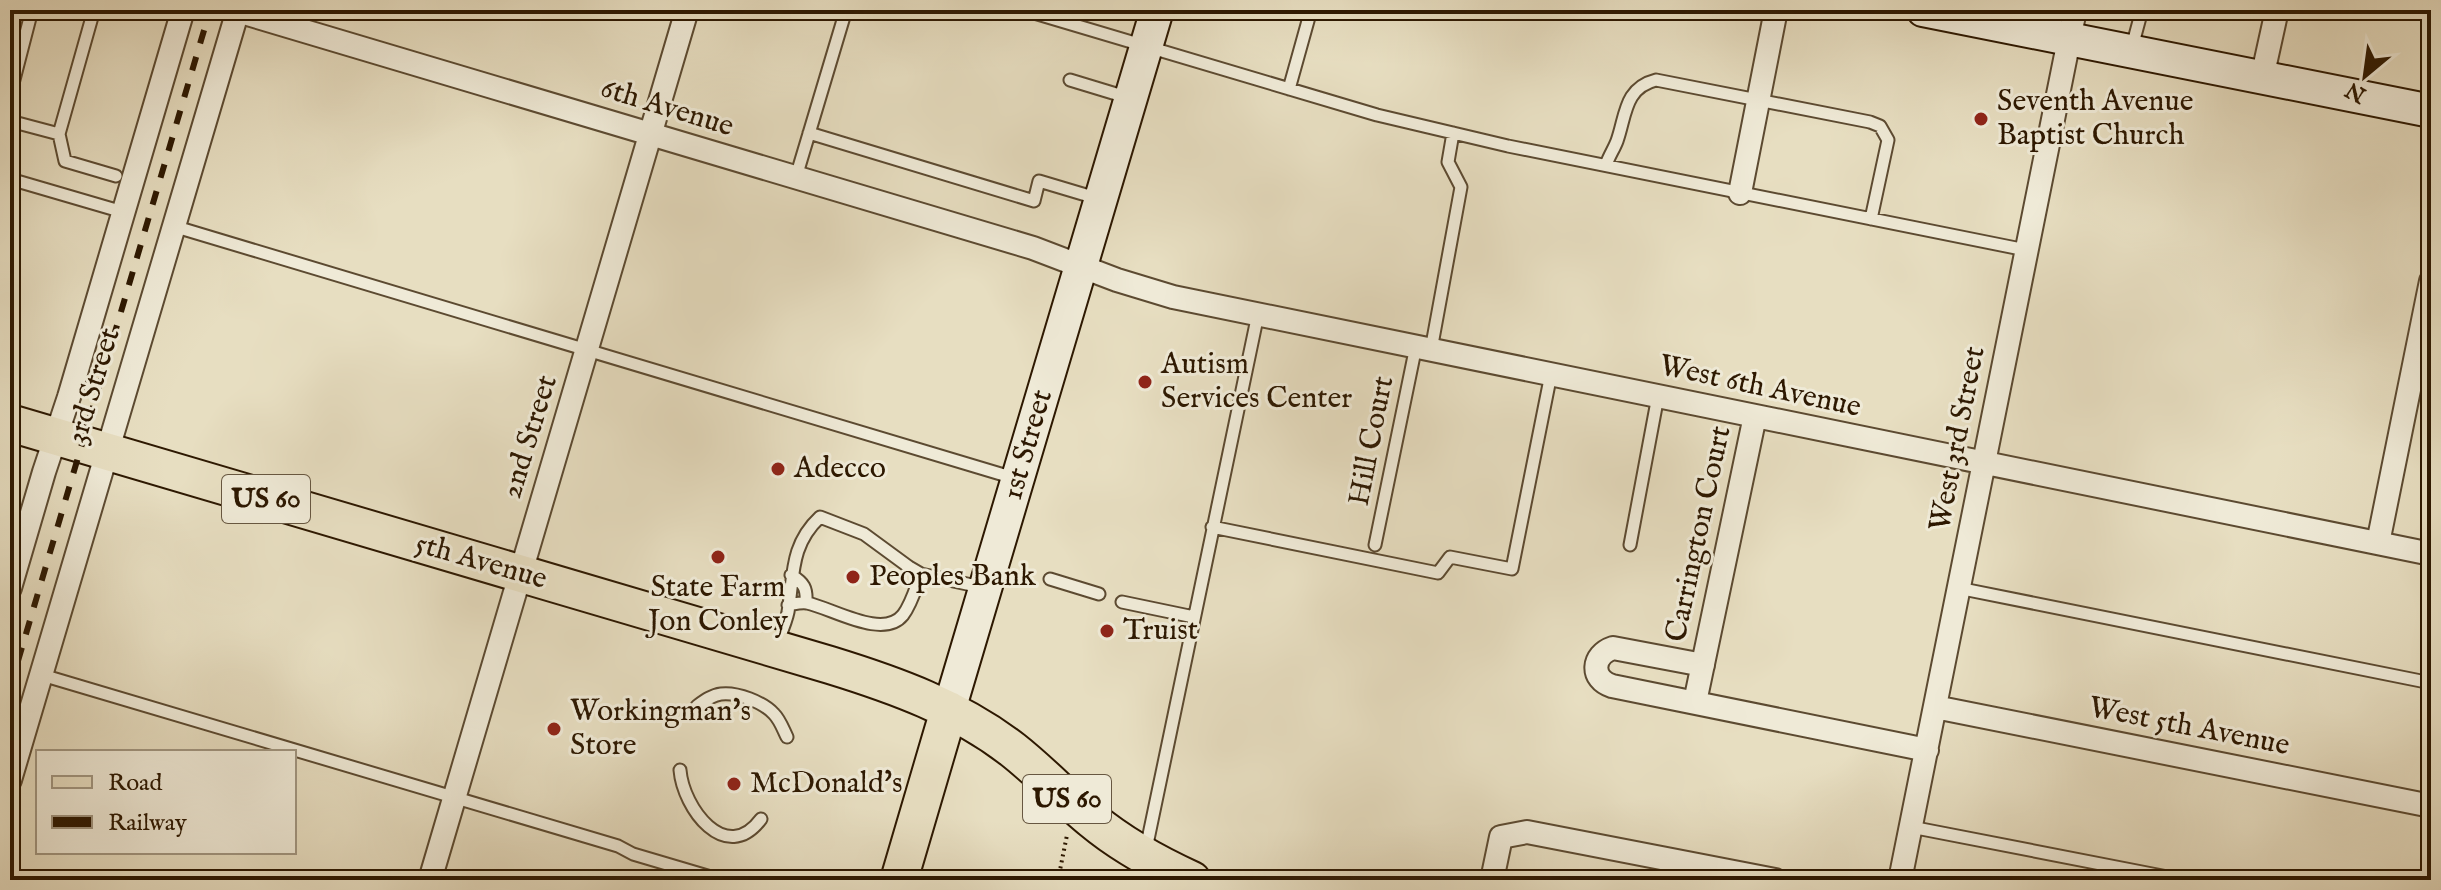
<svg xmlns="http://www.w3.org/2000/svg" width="2441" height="890" viewBox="0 0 2441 890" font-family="'IM FELL English',serif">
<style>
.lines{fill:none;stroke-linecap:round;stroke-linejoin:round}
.lane-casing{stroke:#5c4a31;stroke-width:15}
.street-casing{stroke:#5c4a31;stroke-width:26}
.secondary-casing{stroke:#2d1801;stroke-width:36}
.primary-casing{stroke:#2d1801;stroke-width:40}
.path{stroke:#2d1801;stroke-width:4;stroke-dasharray:2 4;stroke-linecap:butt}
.lane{stroke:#efead7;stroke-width:11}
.street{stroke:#efead7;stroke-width:22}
.secondary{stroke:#efead7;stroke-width:32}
.primary{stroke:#e7dec1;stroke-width:36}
.rail{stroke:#2d1801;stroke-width:6;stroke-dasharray:14 14;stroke-linecap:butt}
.poi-dot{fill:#8f2418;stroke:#efead7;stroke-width:3}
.labels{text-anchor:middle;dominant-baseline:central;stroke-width:6;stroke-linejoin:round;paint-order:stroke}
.shield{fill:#efead7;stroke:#675741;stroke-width:2}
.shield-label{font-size:28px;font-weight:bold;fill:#2d1801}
.poi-label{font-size:30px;fill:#2d1801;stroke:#efead7;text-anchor:start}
.street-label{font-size:30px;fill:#2d1801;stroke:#efead7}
</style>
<rect width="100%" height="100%" fill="#e7dec1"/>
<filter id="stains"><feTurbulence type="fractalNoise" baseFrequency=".0025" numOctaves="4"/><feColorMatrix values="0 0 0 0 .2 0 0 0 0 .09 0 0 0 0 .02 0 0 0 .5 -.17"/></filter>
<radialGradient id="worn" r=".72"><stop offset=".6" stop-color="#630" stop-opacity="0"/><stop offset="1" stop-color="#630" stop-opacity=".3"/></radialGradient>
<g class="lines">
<defs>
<path id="lane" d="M1024 10 1377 115 1508 146 2026 250
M2132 47 2142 10
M1070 80 1126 97
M1289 89 1311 10
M10 95 32 10
M10 121 59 134 94 10
M809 133 1034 201 1039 181 1096 198
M59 134 65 161 116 176
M1606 165C1609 156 1614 149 1617 141 1626 116 1624 88 1656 80L1870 122 1880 126 1888 140 1871 219
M796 177 846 10
M10 179 123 212
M173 226 1014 478
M1431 350 1461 187 1448 162 1453 133
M1212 527 1438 573 1450 557 1512 569 1551 374
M1375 545 1416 346
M1630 545 1658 396
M791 575C804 583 807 588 806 603
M1050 579 1099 594
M1958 588 2431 683
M1122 602 1194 617
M788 605C794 604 801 602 807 603 832 608 883 640 903 615 912 603 916 587 921 574
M777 643C781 633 786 622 788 612 794 575 790 545 820 517L864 534 909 567 921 574 981 587
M42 675 618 846 633 854 721 880
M697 706C704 701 712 695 721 694 737 692 763 702 774 714 780 720 783 729 787 737
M680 770C683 808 726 866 761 819
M1911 827 2183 880
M1146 849 1258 314
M625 879 628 880"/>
<path id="street" d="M234 10 1033 248 1117 280 1173 297 2431 554
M2262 78 2277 10
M1740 193 1776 10
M2378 543 2431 281
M10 588 44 472 69 397 183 10
M1703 665 1613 648C1592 655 1590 679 1612 686L1927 750
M1695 702 1755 416
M1935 707 2431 806
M10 780 238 10
M430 880 687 10
M1492 880 1501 837 1527 832 1775 880
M1900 880 2075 10"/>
<path id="secondary" d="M1923 10 2431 111
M949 710 1157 10"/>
<path id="primary" d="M10 423 830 665C895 685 959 708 1013 750 1041 772 1065 798 1092 820 1122 845 1157 864 1192 880
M899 880 949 710"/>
</defs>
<use href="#lane" class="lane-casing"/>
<use href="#street" class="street-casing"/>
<use href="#secondary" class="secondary-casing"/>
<use href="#primary" class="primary-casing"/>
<path class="path" d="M1058 880 1067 835"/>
<use href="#lane" class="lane"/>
<use href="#street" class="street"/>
<use href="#secondary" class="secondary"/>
<use href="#primary" class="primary"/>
<path class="rail" d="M10 688 210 10"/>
</g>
<g class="poi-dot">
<circle cx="1981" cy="119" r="8"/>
<circle cx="1145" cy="382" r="8"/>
<circle cx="778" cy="469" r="8"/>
<circle cx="718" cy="557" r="8"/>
<circle cx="853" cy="577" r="8"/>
<circle cx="1107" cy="631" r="8"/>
<circle cx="554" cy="729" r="8"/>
<circle cx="734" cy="784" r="8"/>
</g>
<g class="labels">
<g class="shield">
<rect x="222" y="475" width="88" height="48" rx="6"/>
<rect x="1023" y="775" width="88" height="48" rx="6"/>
</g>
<g class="shield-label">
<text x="266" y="499">US 60</text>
<text x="1067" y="799">US 60</text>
</g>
<g class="poi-label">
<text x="1997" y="102">Seventh Avenue<tspan x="1997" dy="34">Baptist Church</tspan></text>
<text x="1161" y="365">Autism<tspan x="1161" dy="34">Services Center</tspan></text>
<text x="794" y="469">Adecco</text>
<text x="869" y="577">Peoples Bank</text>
<text x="718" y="588" text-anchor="middle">State Farm<tspan x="718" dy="34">Jon Conley</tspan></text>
<text x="1123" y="631">Truist</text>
<text x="570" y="712">Workingman's<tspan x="570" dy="34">Store</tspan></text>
<text x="750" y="784">McDonald's</text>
</g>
<g class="street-label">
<text transform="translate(667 108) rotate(17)">6th Avenue</text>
<text transform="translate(94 386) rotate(-73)">3rd Street</text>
<text transform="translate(1760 387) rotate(12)">West 6th Avenue</text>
<text transform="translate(530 437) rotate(-73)">2nd Street</text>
<text transform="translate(1958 439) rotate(-79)">West 3rd Street</text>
<text transform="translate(1372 441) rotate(-79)">Hill Court</text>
<text transform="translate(1028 445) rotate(-74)">1st Street</text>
<text transform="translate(1699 534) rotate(-78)">Carrington Court</text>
<text transform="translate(481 562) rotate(16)">5th Avenue</text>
<text transform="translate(2189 727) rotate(11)">West 5th Avenue</text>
</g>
</g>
<rect width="2441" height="890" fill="none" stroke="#e7dec1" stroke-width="40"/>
<rect x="12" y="12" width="2417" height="866" fill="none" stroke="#2d1801" stroke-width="4"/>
<rect x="20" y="20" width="2401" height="850" fill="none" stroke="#2d1801" stroke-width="2"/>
<rect x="36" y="750" width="260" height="104" fill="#efead7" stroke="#a19681" stroke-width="2"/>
<rect x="52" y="776" width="40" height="12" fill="#e7dec1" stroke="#a19681" stroke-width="2"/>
<text x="108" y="790" font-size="24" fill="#2d1801">Road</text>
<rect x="52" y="816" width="40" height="12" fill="#2d1801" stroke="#a19681" stroke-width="2"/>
<text x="108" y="830" font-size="24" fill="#2d1801">Railway</text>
<g transform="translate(2365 76) rotate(209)" stroke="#efead7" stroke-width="6" paint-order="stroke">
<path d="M0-6L14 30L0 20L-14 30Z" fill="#2d1801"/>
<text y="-12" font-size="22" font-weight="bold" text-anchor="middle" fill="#2d1801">N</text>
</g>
<rect width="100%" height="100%" filter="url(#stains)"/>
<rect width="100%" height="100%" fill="url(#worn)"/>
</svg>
